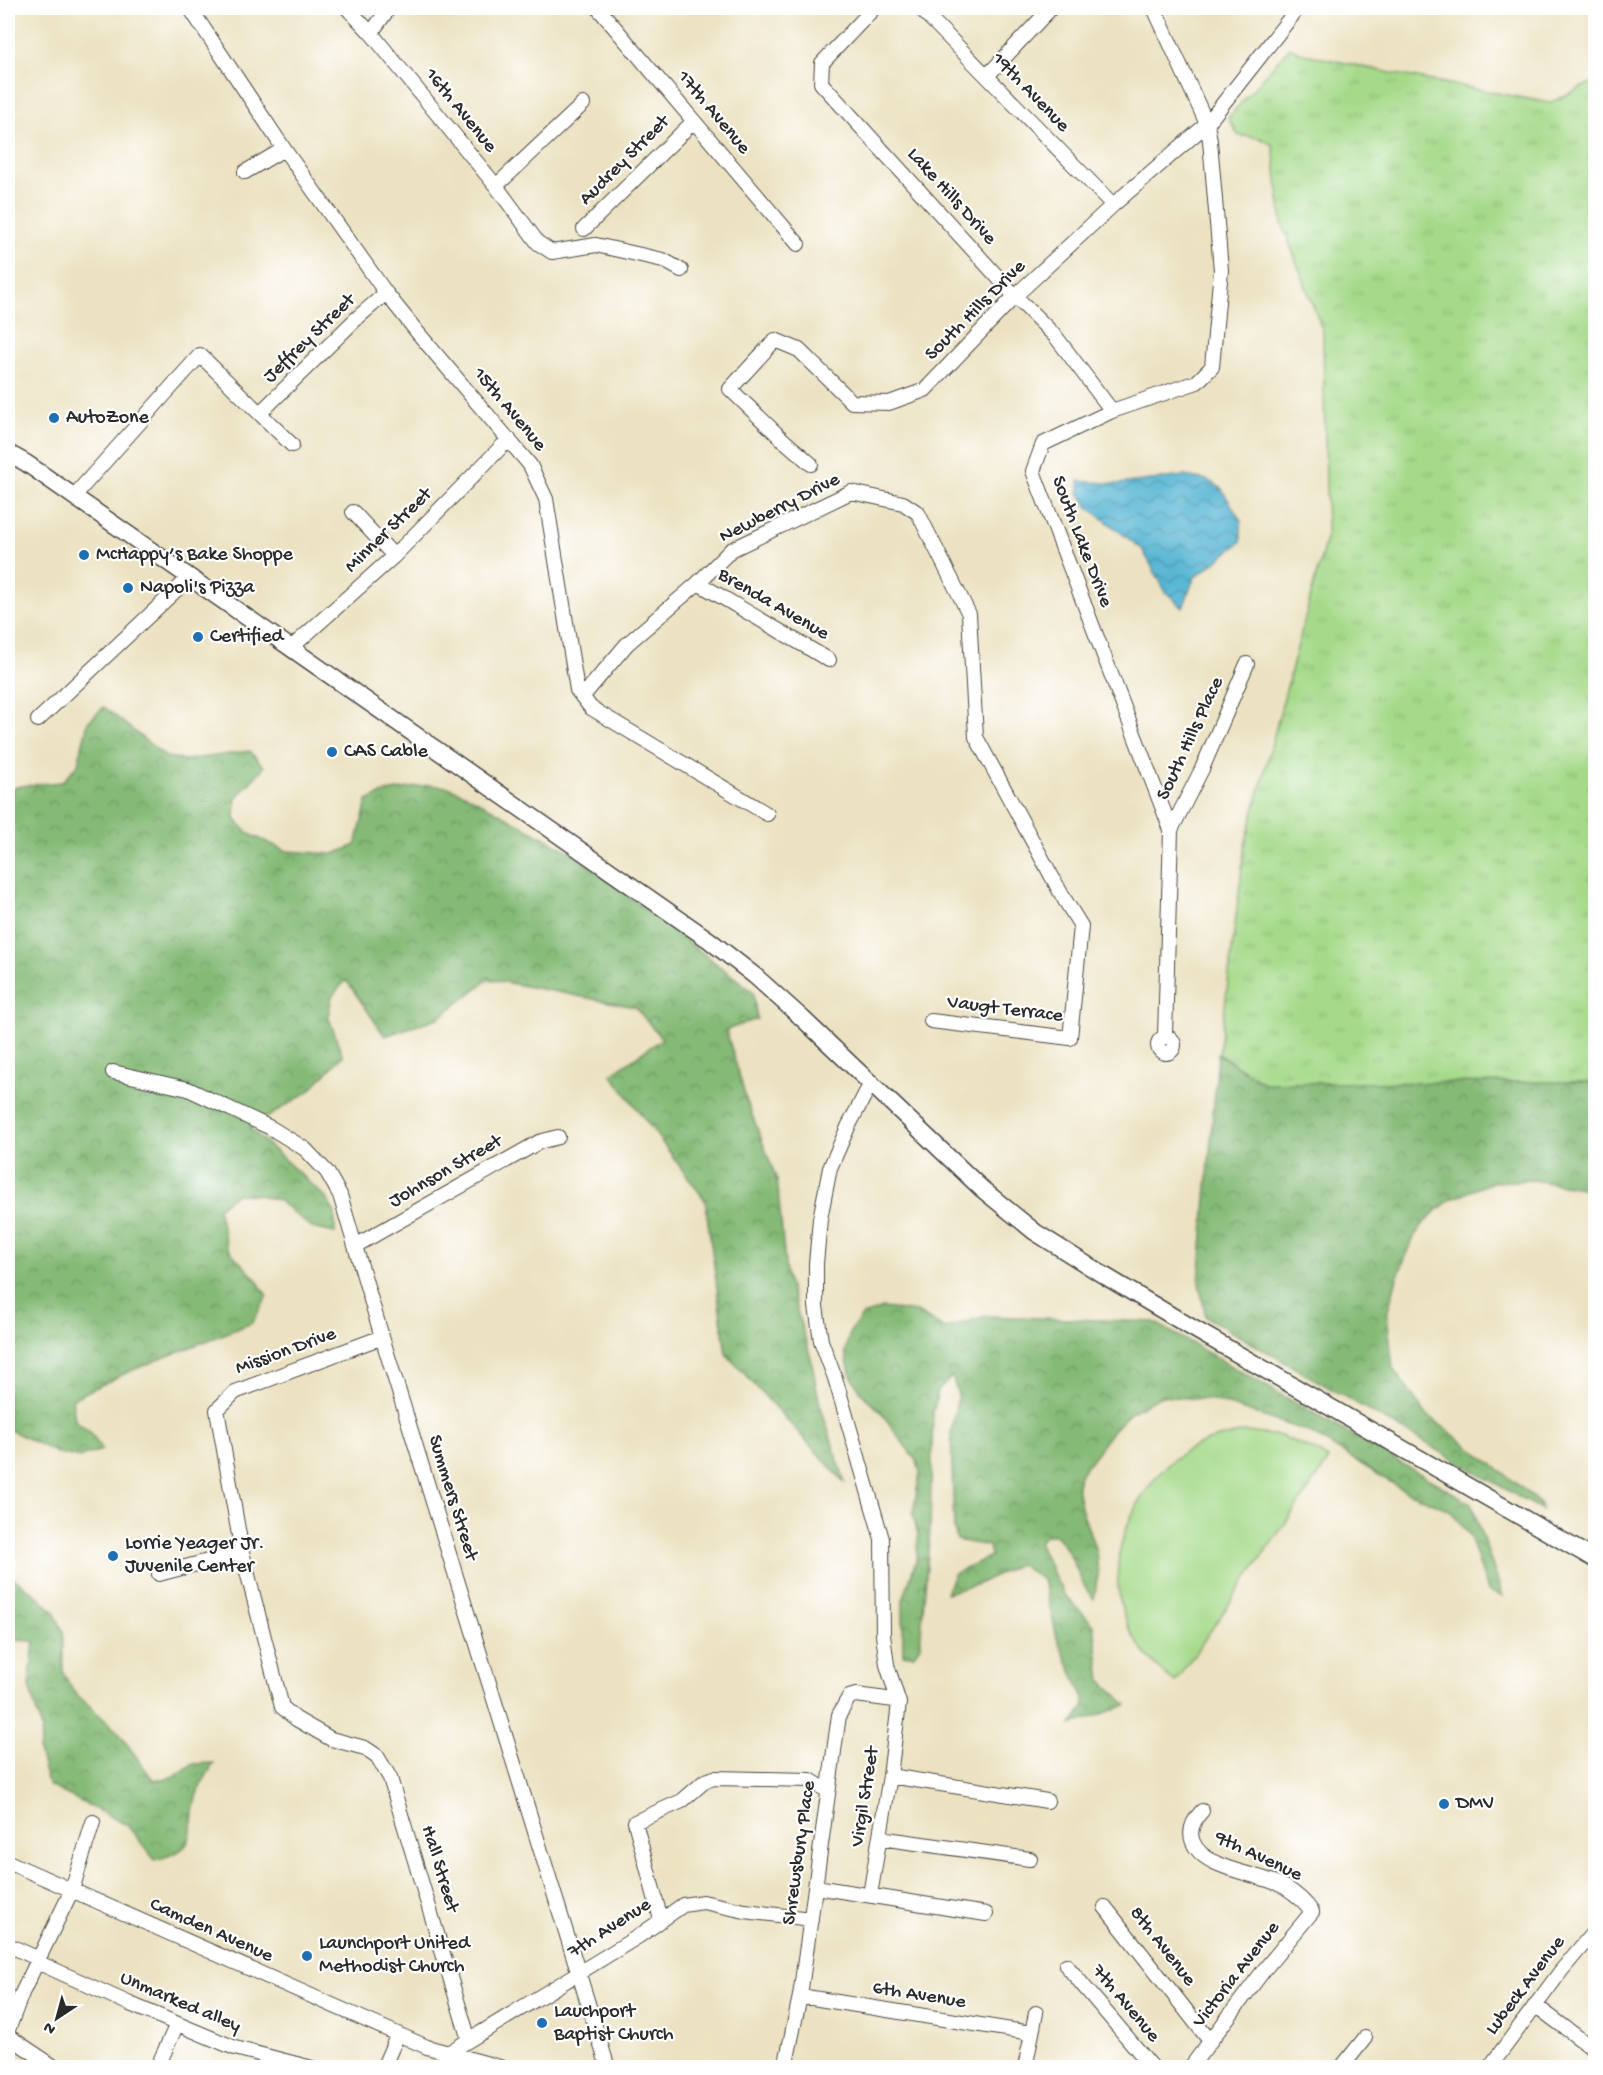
<svg xmlns="http://www.w3.org/2000/svg" width="1603" height="2075" viewBox="0 0 1603 2075" font-family="'Gochi Hand',sans-serif">
<style>
.grass{fill:url(#grass-tufts);stroke:#68825a;stroke-width:1.5}
.forest{fill:url(#forest-crowns);stroke:#587250;stroke-width:1.5}
.park{fill:#a6da8a;stroke:#68825a;stroke-width:1.5}
.water{fill:url(#water-waves);stroke:#40707f;stroke-width:1.5}
.lines{fill:none;stroke-linecap:round;stroke-linejoin:round}
.minor-casing{stroke:#484642;stroke-width:16}
.major-casing{stroke:#484642;stroke-width:19}
.minor{stroke:#fff;stroke-width:14}
.major{stroke:#fff;stroke-width:16}
.poi-dot{fill:#1f6fb2;stroke:#fff;stroke-width:2}
.labels{text-anchor:middle;dominant-baseline:central;stroke-width:4.5;stroke-linejoin:round;paint-order:stroke}
.street-label{font-size:20px;fill:#2b2b2b;stroke:#fff}
.poi-label{font-size:20px;fill:#2b2b2b;stroke:#fff;text-anchor:start}
</style>
<defs>
<pattern id="grass-tufts" width="24" height="20" patternUnits="userSpaceOnUse" patternTransform="scale(1.5)"><rect width="24" height="20" fill="#a6da8a"/><path d="M3 7l-1-3M5 7V3M7 7l1-3M15 17l-1-3M17 17v-4M19 17l1-3" fill="none" stroke="#8fbb77"/></pattern>
<pattern id="forest-crowns" width="20" height="18" patternUnits="userSpaceOnUse" patternTransform="scale(1.5)"><rect width="20" height="18" fill="#84ba76"/><path d="M2 6a3 3 0 1 1 6 0M12 15a3 3 0 1 1 6 0" fill="none" stroke="#6c9761"/></pattern>
<pattern id="water-waves" width="16" height="10" patternUnits="userSpaceOnUse" patternTransform="scale(1.5)"><rect width="16" height="10" fill="#54b5d3"/><path d="M0 5q4-4 8 0t8 0" fill="none" stroke="#4693ab"/></pattern>
</defs>
<rect width="100%" height="100%" fill="#fff"/>
<filter id="ink" filterUnits="userSpaceOnUse"><feTurbulence type="fractalNoise" baseFrequency=".0167" numOctaves="2"/><feDisplacementMap in="SourceGraphic" scale="12" xChannelSelector="R" yChannelSelector="G"/><feConvolveMatrix kernelMatrix="1 2 1 2 8 2 1 2 1" color-interpolation-filters="sRGB"/></filter>
<filter id="wash" filterUnits="userSpaceOnUse"><feTurbulence type="fractalNoise" baseFrequency=".008" numOctaves="4" result="noise"/><feDisplacementMap in="SourceGraphic" scale="24" xChannelSelector="R" yChannelSelector="G"/><feGaussianBlur stdDeviation="1.35" result="paint"/><feColorMatrix in="noise" values="0 0 0 0 0 0 0 0 0 0 0 0 0 0 0 0 0 1.4 0 .05"/><feComposite in="paint" operator="in"/></filter>
<g filter="url(#wash)">
<rect width="100%" height="100%" fill="#ece2c1"/>
<path class="grass" d="M1290 47 1300 53 1391 73 1550 103 1595 81V1082L1263 1083 1219 1054 1245 845 1327 535 1323 332 1282 223 1273 145 1260 138 1238 135 1228 118Z"/>
<path class="forest" d="M104 707 166 757 186 760 250 751 264 767 236 798 235 819 249 834 287 851 334 854 356 845 367 801 386 792 428 785 448 787 467 795 572 853 753 992 757 1019 726 1030 746 1099 777 1180 786 1274 811 1358 819 1401 845 1483 726 1354 705 1200 611 1074 662 1039 635 1007 489 979 440 1017 385 1036 346 980 332 996 328 1016 343 1056 308 1092 250 1128 325 1197 335 1213V1233L312 1228 278 1200 258 1195 236 1194 218 1208 227 1248 256 1279 267 1296 252 1323 130 1371 72 1399 75 1420 91 1433 102 1450 80 1457 59 1454 8 1429V790L20 786 62 782 78 764 88 722Z
M1218 1054 1263 1083 1595 1082V1190L1532 1180 1493 1182 1451 1199 1428 1218 1415 1235 1397 1278 1387 1314 1393 1369 1426 1414 1505 1474 1539 1503 1542 1510 1206 1317 1199 1283Z
M883 1308 917 1312 945 1329 986 1316 1154 1322 1471 1503 1503 1596 1488 1591 1470 1536 1450 1510 1405 1491 1309 1432 1214 1400 1161 1396 1131 1412 1114 1429 1079 1476 1077 1486 1081 1508 1096 1551 1098 1573 1094 1599C1076 1581 1077 1556 1055 1535H1045L1038 1543 1063 1593 1094 1625 1101 1680 1127 1705 1071 1725 1084 1708V1698L1058 1641 1043 1580 1019 1564 978 1584 946 1593 954 1574 991 1556 989 1546 957 1540 954 1529 951 1433 958 1395 952 1376 938 1391 933 1412 930 1529 920 1646 914 1655H903V1600L917 1557 918 1535 913 1514 920 1472 917 1462 880 1411 862 1394 850 1373 845 1352 850 1332 863 1315Z
M8 1574 39 1597 54 1612 63 1631V1672L73 1691 118 1732 154 1781 175 1776 193 1764 214 1763C208 1774 197 1788 195 1801 187 1837 200 1849 155 1860L127 1825 48 1785 39 1751 42 1729 29 1687 34 1641 12 1640 8 1637Z"/>
<path class="park" d="M1246 1432 1281 1436 1314 1450 1329 1460 1175 1682C1116 1638 1101 1570 1137 1505 1147 1488 1158 1472 1174 1459 1196 1442 1219 1437 1246 1432Z"/>
<path class="water" d="M1184 476 1207 480 1221 488 1241 521V542L1194 578 1183 608 1166 592 1142 549 1088 507 1079 492V481L1118 484Z"/>
</g>
<g filter="url(#ink)">
<g class="lines">
<defs>
<path id="minor" d="M190 8 284 149 386 293 418 333 530 465 546 499 577 690 591 708 767 814
M347 8 371 33 496 186 538 243 552 252 596 245 663 260 681 270
M598 8 798 244
M874 8 822 63 821 83 1015 296 1056 337 1112 411
M920 8 1113 205
M1154 8 1207 124 1210 141 1221 270 1212 367 1197 382 1112 411 1043 444 1033 471 1171 830 1165 1036
M371 33 389 8
M987 76 1051 8
M245 172 284 149
M496 186 583 104
M584 229 694 121
M260 413 356 319 386 293
M811 464 781 438 730 389 775 340 799 350 852 402 889 403 925 390 1015 296 1113 205 1207 124 1298 8
M74 496 200 355 292 445
M353 512 394 556
M698 583 829 660
M292 647 394 556 509 439
M582 697 627 644 698 583 731 550 851 492 903 503 918 513 969 614 976 737 1063 897 1081 926 1070 1038 931 1021
M38 720 190 577
M1171 830 1202 769 1247 664
M1158 1045a8 8 0 1 1 16 0a8 8 0 1 1-16 0Z
M113 1072 188 1089 271 1128 305 1149 327 1172 340 1195 382 1337 608 2068
M355 1246 539 1142 558 1137
M382 1337 235 1392 217 1410 242 1552 282 1707 296 1719 331 1739 365 1748 377 1756 390 1778 469 2040
M159 1574 242 1552
M890 1776 1047 1801
M880 1838 1030 1859
M8 1862 427 2047 503 2068
M816 1887 986 1914
M870 1895 890 1776 899 1703 887 1665 883 1635 882 1539 835 1378 821 1341 816 1306V1264L820 1219 830 1168 848 1127 871 1083
M1105 1907 1210 2041
M661 1920 635 1822 682 1801 705 1781 714 1778 810 1780 828 1791
M8 1945 39 1959
M37 1962 130 2004 235 2048 312 2068
M1066 1965 1153 2068
M800 1996 1031 2033
M1535 2005 1596 2051
M8 2030 22 1993 72 1890 93 1822
M8 2036 56 2068
M448 2053 639 1936 683 1905 703 1902 745 1911 811 1919
M157 2068 177 2024
M383 2068 398 2034
M785 2068 800 1996 839 1715 849 1697 856 1695 894 1700 899 1703
M1025 2068 1036 2013
M1190 2068 1264 1970 1312 1912C1305 1901 1296 1894 1285 1887 1264 1876 1240 1874 1218 1864 1193 1853 1181 1833 1202 1811
M1341 2068 1365 2038
M1489 2068 1561 1971 1596 1929"/>
<path id="major" d="M8 453 26 463 709 940 755 976 803 1019 982 1189 1035 1232 1100 1273 1189 1326 1596 1560"/>
</defs>
<use href="#minor" class="minor-casing"/>
<use href="#major" class="major-casing"/>
<use href="#minor" class="minor"/>
<use href="#major" class="major"/>
</g>
</g>
<g class="poi-dot">
<circle cx="54" cy="418" r="6"/>
<circle cx="84" cy="555" r="6"/>
<circle cx="128" cy="588" r="6"/>
<circle cx="198" cy="637" r="6"/>
<circle cx="332" cy="752" r="6"/>
<circle cx="113" cy="1556" r="6"/>
<circle cx="1444" cy="1804" r="6"/>
<circle cx="307" cy="1956" r="6"/>
<circle cx="542" cy="2023" r="6"/>
</g>
<g class="labels">
<g class="street-label">
<text transform="translate(1030 93) rotate(46)">19th Avenue</text>
<text transform="translate(460 111) rotate(51)">16th Avenue</text>
<text transform="translate(713 113) rotate(50)">17th Avenue</text>
<text transform="translate(625 161) rotate(-45)">Audrey Street</text>
<text transform="translate(951 197) rotate(48)">Lake Hills Drive</text>
<text transform="translate(976 311) rotate(-45)">South Hills Drive</text>
<text transform="translate(310 339) rotate(-44)">Jeffrey Street</text>
<text transform="translate(509 410) rotate(50)">15th Avenue</text>
<text transform="translate(780 509) rotate(-27)">Newberry Drive</text>
<text transform="translate(389 531) rotate(-44)">Minner Street</text>
<text transform="translate(1081 542) rotate(69)">South Lake Drive</text>
<text transform="translate(773 605) rotate(30)">Brenda Avenue</text>
<text transform="translate(1191 739) rotate(-65)">South Hills Place</text>
<text transform="translate(1005 1010) rotate(7)">Vaugt Terrace</text>
<text transform="translate(446 1172) rotate(-30)">Johnson Street</text>
<text transform="translate(286 1352) rotate(-20)">Mission Drive</text>
<text transform="translate(452 1498) rotate(73)">Summers Street</text>
<text transform="translate(866 1797) rotate(-81)">Virgil Street</text>
<text transform="translate(800 1853) rotate(-82)">Shrewsbury Place</text>
<text transform="translate(1258 1857) rotate(25)">9th Avenue</text>
<text transform="translate(439 1869) rotate(73)">Hall Street</text>
<text transform="translate(610 1929) rotate(-33)">7th Avenue</text>
<text transform="translate(211 1931) rotate(24)">Camden Avenue</text>
<text transform="translate(1162 1947) rotate(52)">8th Avenue</text>
<text transform="translate(1237 1975) rotate(-52)">Victoria Avenue</text>
<text transform="translate(1526 1986) rotate(-53)">Lubeck Avenue</text>
<text transform="translate(919 1996) rotate(9)">6th Avenue</text>
<text transform="translate(180 2003) rotate(23)">Unmarked alley</text>
<text transform="translate(1125 2004) rotate(50)">7th Avenue</text>
</g>
<g class="poi-label">
<text x="66" y="418">AutoZone</text>
<text x="96" y="555">McHappy’s Bake Shoppe</text>
<text x="140" y="588">Napoli's Pizza</text>
<text x="210" y="637">Certified</text>
<text x="344" y="752">CAS Cable</text>
<text x="125" y="1544">Lorrie Yeager Jr.<tspan x="125" dy="23">Juvenile Center</tspan></text>
<text x="1456" y="1804">DMV</text>
<text x="319" y="1944">Launchport United<tspan x="319" dy="23">Methodist Church</tspan></text>
<text x="554" y="2012">Lauchport<tspan x="554" dy="23">Baptist Church</tspan></text>
</g>
</g>
<rect width="1603" height="2075" fill="none" stroke="#fff" stroke-width="30"/>
<g transform="translate(57 2018) rotate(216)" stroke="#ffffff" stroke-width="4.5" paint-order="stroke">
<path d="M0-4.5L10 22L0 15L-10 22Z" fill="#2b2b2b"/>
<text y="-9" font-size="16" font-weight="bold" text-anchor="middle" fill="#2b2b2b">N</text>
</g>
</svg>
